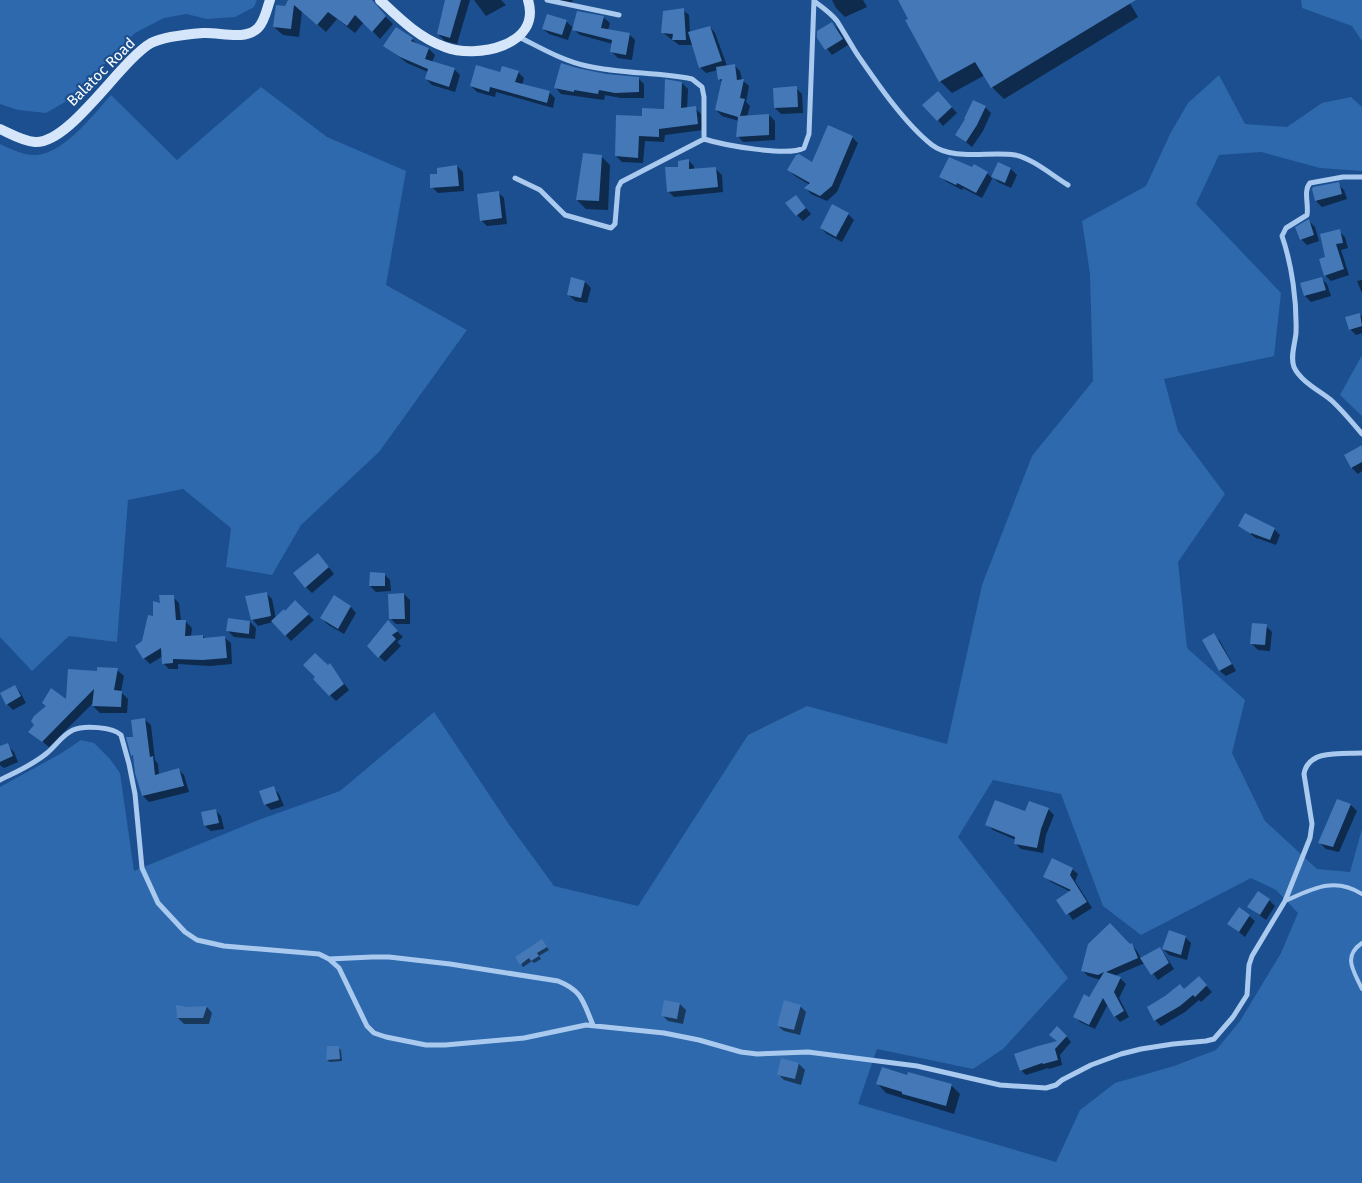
<svg xmlns="http://www.w3.org/2000/svg" width="1362" height="1183" viewBox="0 0 1362 1183" font-family="'Fira Sans',sans-serif">
<style>
.green{fill:#2e69ad;fill-rule:evenodd}
.shadow{fill:#0007}
.building{fill:#4478b7}
.lines{fill:none;stroke-linecap:round;stroke-linejoin:round}
.service{stroke:#a9c9ee;stroke-width:4}
.minor{stroke:#a9c9ee;stroke-width:5}
.secondary{stroke:#d6e6fa;stroke-width:10}
.labels{text-anchor:middle;dominant-baseline:central;stroke-width:4.5;stroke-linejoin:round;paint-order:stroke}
.street-label{font-size:15px;fill:#fff;stroke:#1b4f8f}
</style>
<rect width="100%" height="100%" fill="#1b4f8f"/>
<path class="green" d="M0 0H257L254 7 235 17 207 19 186 14 164 18 135 33 72 98 46 113 18 110 0 104Z
M1301 0H1362V41L1352 26 1302 8Z
M1219 75 1245 124 1287 127 1322 103 1351 97 1362 107V171L1320 168 1261 152 1219 155 1196 204 1281 293 1274 356 1164 379 1178 431 1225 494 1178 562 1187 648 1245 700 1232 753 1265 821 1317 869 1350 872 1362 829V1183H0V787L60 754 81 740 94 743 110 759 120 773 134 871 261 819 340 791 434 712 508 823 554 886 638 906 748 735 807 706 947 744 982 585 1032 456 1093 381 1090 274 1082 221 1146 186 1170 134 1188 103ZM993 780 1061 794 1103 906 1141 935 1251 878 1276 890 1298 913 1281 953 1240 1021 1216 1050 1174 1066 1115 1083 1080 1110 1056 1162 858 1104 877 1049 973 1069 1003 1049 1068 978 958 837Z
M261 87 327 137 406 171 386 285 467 330 379 452 301 525 272 575 226 567 231 528 183 489 128 500 117 642 69 636 32 671 0 637V144C11 149 24 156 37 155 65 152 93 115 111 95L177 160Z
M1362 355V416L1340 395Z"/>
<path class="shadow" d="M291 0H369L393 24 380 39 364 22 355 33 337 19 326 32 302 11 299 37 283 35 274 27Z
M447 0H470L457 44 445 41 438 34Z
M474 0H501L506 5 486 16Z
M556 0H573L571 4Z
M832 0H863L867 7 845 17 836 8Z
M899 0H1128L1138 17 1004 99 992 87 985 75 952 93 940 81Z
M683 10 689 15 690 33 710 27 715 33 727 66 734 65 740 71 742 80 749 86 746 102 750 106 747 117 769 115 775 121V140L743 142 738 136 739 121 722 116 716 110 722 82 719 79 718 70 706 73 700 67 694 45H679L662 32Z
M578 12 604 18 610 23 608 30 629 34 635 40 632 60 618 58 612 52 613 44 580 35 572 28 568 40 549 34 543 29 566 21 574 29Z
M832 23 838 29 848 45 832 55 818 37Z
M412 39 418 45 429 49 435 55 432 62 454 69 460 75 455 92 432 85 426 79 428 72 407 63 385 46Z
M577 69 606 76 638 78 644 84V98H621L605 95 604 100 561 94 556 88Z
M518 72 524 78 522 85 549 92 555 98 553 108 496 92 495 97 477 92 471 86 501 73Z
M682 83 688 89 687 109 695 108 701 114 703 130 665 135 664 142 645 141 643 163 622 162 616 156 643 118 665 110Z
M796 88 802 94 803 113 781 114 775 108Z
M943 98 957 113 943 126 938 120Z
M985 107 991 113 983 131 972 147 957 135Z
M852 137 858 143 837 192 827 201 811 194 806 188 810 185 795 176 789 170 813 164Z
M601 156 610 165 608 210 586 209 577 200Z
M688 160 694 166V170L716 169 722 175 723 192 674 197 668 191 680 168Z
M998 164 1011 169 1017 175 1011 188 998 182 993 177 982 198 963 188 962 190 947 182 941 177 987 173 992 178Z
M457 166 463 172 464 191 438 193 432 187 439 175Z
M1338 184 1344 190 1347 199 1322 207 1316 201 1313 189Z
M498 192 504 198 507 224 487 226 481 220Z
M801 202 811 214 803 221 797 215Z
M848 214 854 220 842 242 827 234 821 228Z
M1309 221 1315 227 1319 241 1307 245 1301 239Z
M1339 231 1345 237 1348 248 1341 250 1349 275 1331 281 1325 275 1326 257Z
M1321 278 1327 284 1331 296 1311 302 1305 296 1302 284Z
M1362 280V293L1357 281Z
M585 282 591 288 587 303 575 301 569 295Z
M1360 315 1362 316V333L1356 335 1350 329Z
M1362 448V471L1358 474 1352 468 1345 456Z
M1240 526 1274 529 1280 535 1276 545 1257 538V539Z
M324 561 334 574 312 593 306 587Z
M384 574 390 580 391 591 376 592 370 586Z
M266 593 272 599 276 619 285 612 295 602 314 620 291 641 273 622 258 626 253 620 247 597Z
M404 594 410 600V624H396L390 618Z
M173 597 179 603 181 621 186 622 192 628 191 637 203 636 206 639 225 638 231 643 232 664 210 666 178 664V669H169L163 663V656L150 664 144 658 143 642 154 618 162 604Z
M334 597 351 607 356 613 344 634 327 624 322 618Z
M250 622 256 628 255 639 234 637 228 631Z
M388 622 403 637 397 642 401 646 385 662 368 646Z
M1266 626 1272 632 1270 651 1258 650 1252 644Z
M1214 635 1220 641 1236 671 1226 676 1220 671 1203 641Z
M330 665 349 690 336 701 330 695 328 667Z
M117 670 124 676 121 692 128 699 127 713H100L93 706 94 702 49 747 29 731 67 701 98 672Z
M15 687 20 692 26 703 13 710 7 704 1 694Z
M145 720 151 725 155 760 158 764 159 775 178 769 184 775 189 792 149 802 143 796 135 757 132 755 134 738Z
M8 746 14 752 18 762 4 768 0 765V748Z
M273 788 279 794 284 806 271 810 265 804Z
M1338 801 1351 805 1357 811 1339 852 1326 849 1320 843Z
M1048 809 1054 815 1046 835 1043 853 1021 849 1015 843 1016 840 993 830 987 824 1025 813Z
M215 810 221 816 224 829 211 831 205 826Z
M1072 869 1078 874 1075 881 1092 908 1073 920 1058 900 1071 892 1051 882 1045 876Z
M1269 900 1275 906 1266 920 1249 907Z
M1249 916 1255 921 1245 937 1229 924Z
M1185 937 1191 943 1187 960 1169 955 1163 949Z
M542 941 549 950 539 956 541 959 534 963 532 961 523 967 521 964Z
M1132 945 1137 951 1141 959 1159 949 1165 955 1174 969 1158 980 1145 963 1114 976 1120 978 1126 984 1119 998 1129 1017 1120 1022 1115 1016 1108 1004 1095 1029 1080 1022 1075 1016 1101 980 1088 976 1083 971Z
M1199 978 1212 992 1201 1002 1199 1000 1185 1012 1161 1026 1155 1020Z
M665 1001 680 1004 686 1010 683 1024 668 1021 662 1015Z
M800 1006 806 1012 800 1035 784 1031 778 1026Z
M178 1007H207L212 1013 209 1024H184L178 1018Z
M1066 1036 1071 1042 1060 1055 1062 1065 1049 1069 1048 1068 1026 1075 1021 1070Z
M338 1047 341 1050 342 1061 330 1062 327 1060Z
M782 1060 799 1064 805 1070 801 1085 784 1080 778 1074Z
M908 1076 951 1085 960 1094 954 1114 886 1093 878 1084Z"/>
<path class="building" d="M288 0H372L386 16 372 32 355 15 347 26 328 12 317 25 294 5 291 29 273 27 276 5 285 6Z
M445 0H461L450 38 437 34Z
M898 0H1136L991 88 975 62 939 82 905 20 908 19Z
M684 8 686 40H672L673 34 661 33 663 11Z
M577 11 604 16 601 28 630 33 626 55 610 52 612 40 572 30Z
M547 14 567 20 562 35 542 29Z
M832 22 843 39 825 50 817 38V31Z
M710 26 722 61 699 68 688 32Z
M396 27 413 38 411 41 429 48 425 59 455 68 449 87 425 79 428 69 400 57 383 46Z
M561 63 577 68 606 74 639 77V92L615 93 599 90 598 94 574 90V92L554 88Z
M735 64 737 80 744 79 740 98 745 99 740 116 769 114V135L736 137 738 117 715 110 722 79 718 80 716 67Z
M476 65 500 72 502 66 519 71 515 82 550 91 547 103 490 87 489 92 470 86Z
M665 79 682 82 681 108 696 106 698 124 659 129V137L639 136 638 158 615 156 616 115 642 116V108L664 109Z
M797 86 798 107 774 108 773 88Z
M938 91 952 107 937 121 922 105Z
M973 100 986 106 977 125 966 142 955 135 965 119H964Z
M828 125 853 136 832 186 820 196 804 188 810 183 787 170 796 155 799 154 812 162Z
M583 153 602 155 599 201 576 200Z
M949 157 972 167 974 164 988 172 976 193 957 183 956 185 939 177Z
M689 159V169L716 167 718 187 667 192 665 167H678V161Z
M998 162 1011 168 1005 183 991 177Z
M457 165 459 186 430 188V174H437V168Z
M1339 182 1342 194 1315 201 1312 189 1313 187Z
M499 191 502 218 480 221 477 194Z
M796 195 806 208 796 216 785 203Z
M832 204 849 213 836 237 820 228Z
M1309 219 1314 235 1300 240 1295 227Z
M1340 229 1343 243 1336 244 1344 269 1324 276 1319 259 1325 257 1320 234Z
M571 277 585 281 581 298 567 295Z
M1322 277 1326 290 1304 296 1300 283Z
M1360 313 1362 326 1349 330 1345 317Z
M1362 445V462L1351 468 1344 455Z
M1245 513 1275 528 1270 540 1251 533V534L1238 526Z
M318 553 329 567 305 588 293 573Z
M370 572 385 573V586H369Z
M267 592 271 616 251 620 245 596Z
M404 593 405 619H389L388 594Z
M159 595H174L176 620H186L185 636 203 635V638L225 636 227 658 203 660 173 659V663L162 664 161 648 143 659 135 646 142 641 148 615 153 616V601L160 603Z
M334 595 351 606 338 629 320 618Z
M295 600 309 614 285 636 271 621 284 609 285 611Z
M228 618 250 621 249 634 226 631Z
M388 620 398 631 392 635 396 639 378 658 367 646Z
M1252 623 1267 624 1265 645 1250 644Z
M1214 633 1232 664 1219 671 1202 640Z
M315 653 328 665 330 663 344 684 329 696 313 679 315 677 303 665Z
M97 667 118 668 114 690 122 691 121 707 92 706 94 689 42 742 28 732 34 725 31 721 34 716 46 706 42 703 51 688 66 699 68 669 97 671Z
M15 685 21 696 6 705 0 693Z
M145 718 150 757 153 756 155 775 179 768 184 786 142 796 135 773 133 755 131 756 126 737H133L131 720Z
M8 743 13 756 0 762V746Z
M274 786 279 800 264 805 259 791Z
M1337 799 1351 804 1333 847 1318 843Z
M995 800 1025 811 1029 801 1049 808 1041 829 1037 848 1014 844 1015 837 985 825Z
M216 809 219 823 204 826 201 812Z
M1052 858 1073 868 1070 875 1087 902 1066 915 1056 900 1071 890 1043 877Z
M1258 891 1270 899 1260 915 1247 907Z
M1239 907 1250 915 1239 932 1227 924Z
M1110 923 1130 944 1132 943 1138 958 1106 972 1121 977 1114 992 1124 1011 1114 1017 1103 998 1089 1025 1073 1017 1084 994 1089 997 1104 972 1098 975 1081 971 1088 944Z
M1169 930 1186 936 1181 955 1162 949Z
M542 939 547 947 537 953 539 956 531 961 529 958 520 965 515 957Z
M1160 947 1169 963 1151 975 1140 958Z
M1199 976 1207 985 1195 997 1193 995 1180 1006 1154 1021 1147 1007 1165 996 1180 984 1184 989Z
M664 1000 680 1003 677 1019 661 1016Z
M784 1000 801 1005 794 1030 777 1026Z
M176 1005 187 1007 207 1006 203 1018H177Z
M1057 1026 1067 1036 1055 1049 1058 1060 1043 1064 1042 1063 1020 1071 1014 1054 1038 1046 1057 1041 1049 1035Z
M327 1046H339L340 1059 326 1060Z
M781 1058 799 1063 795 1079 777 1075Z
M882 1067 907 1075 908 1072 952 1084 946 1106 902 1094V1092L876 1084Z"/>
<g class="lines">
<path class="service" d="M1285 901C1312 889 1334 876 1362 894
M1362 943C1342 957 1354 971 1362 989"/>
<path class="minor" d="M547 0 619 15
M814 1C822 7 831 13 837 21 844 32 850 43 857 54 877 83 905 124 932 145 953 161 990 151 1015 155 1032 158 1053 176 1068 185
M519 37C541 48 563 61 587 66 622 74 657 72 692 79L702 87 704 97V139
M1362 177H1343L1310 183C1303 191 1309 204 1307 215L1286 228 1282 236C1292 265 1297 302 1296 333 1295 344 1290 357 1294 367 1300 381 1320 391 1331 400 1342 410 1352 422 1362 434
M515 178 540 190 565 215 611 228 615 224 618 188 621 182 704 139C723 145 788 157 804 148L809 134 814 0
M0 780C16 772 33 765 47 753 56 746 62 735 73 730 84 725 113 727 121 735L129 764 135 794 142 868 158 903 185 932 197 940 224 946 319 954 329 959 339 968 367 1026 374 1033 386 1037 426 1045H445L524 1038 586 1025 664 1033 699 1040 741 1052 757 1054 808 1052 917 1066 1000 1085 1046 1088 1056 1085 1062 1080 1091 1065 1121 1054 1141 1049 1173 1044 1206 1041 1214 1039 1233 1017 1247 995 1249 965 1252 956 1285 901 1310 838 1312 824 1304 774C1308 749 1342 754 1362 753
M329 959 372 957H389L450 964 558 981C583 991 583 1002 593 1025"/>
<path class="secondary" d="M380 0C399 18 419 38 445 47 476 59 542 46 528 0
M0 129C11 134 22 141 35 142 70 144 120 61 151 43 163 37 190 34 203 33 220 32 245 41 258 28 265 21 267 8 270 0"/>
</g>
<g class="labels">
<g class="street-label">
<text transform="translate(101 72) rotate(-45)">Balatoc Road</text>
</g>
</g>
</svg>
